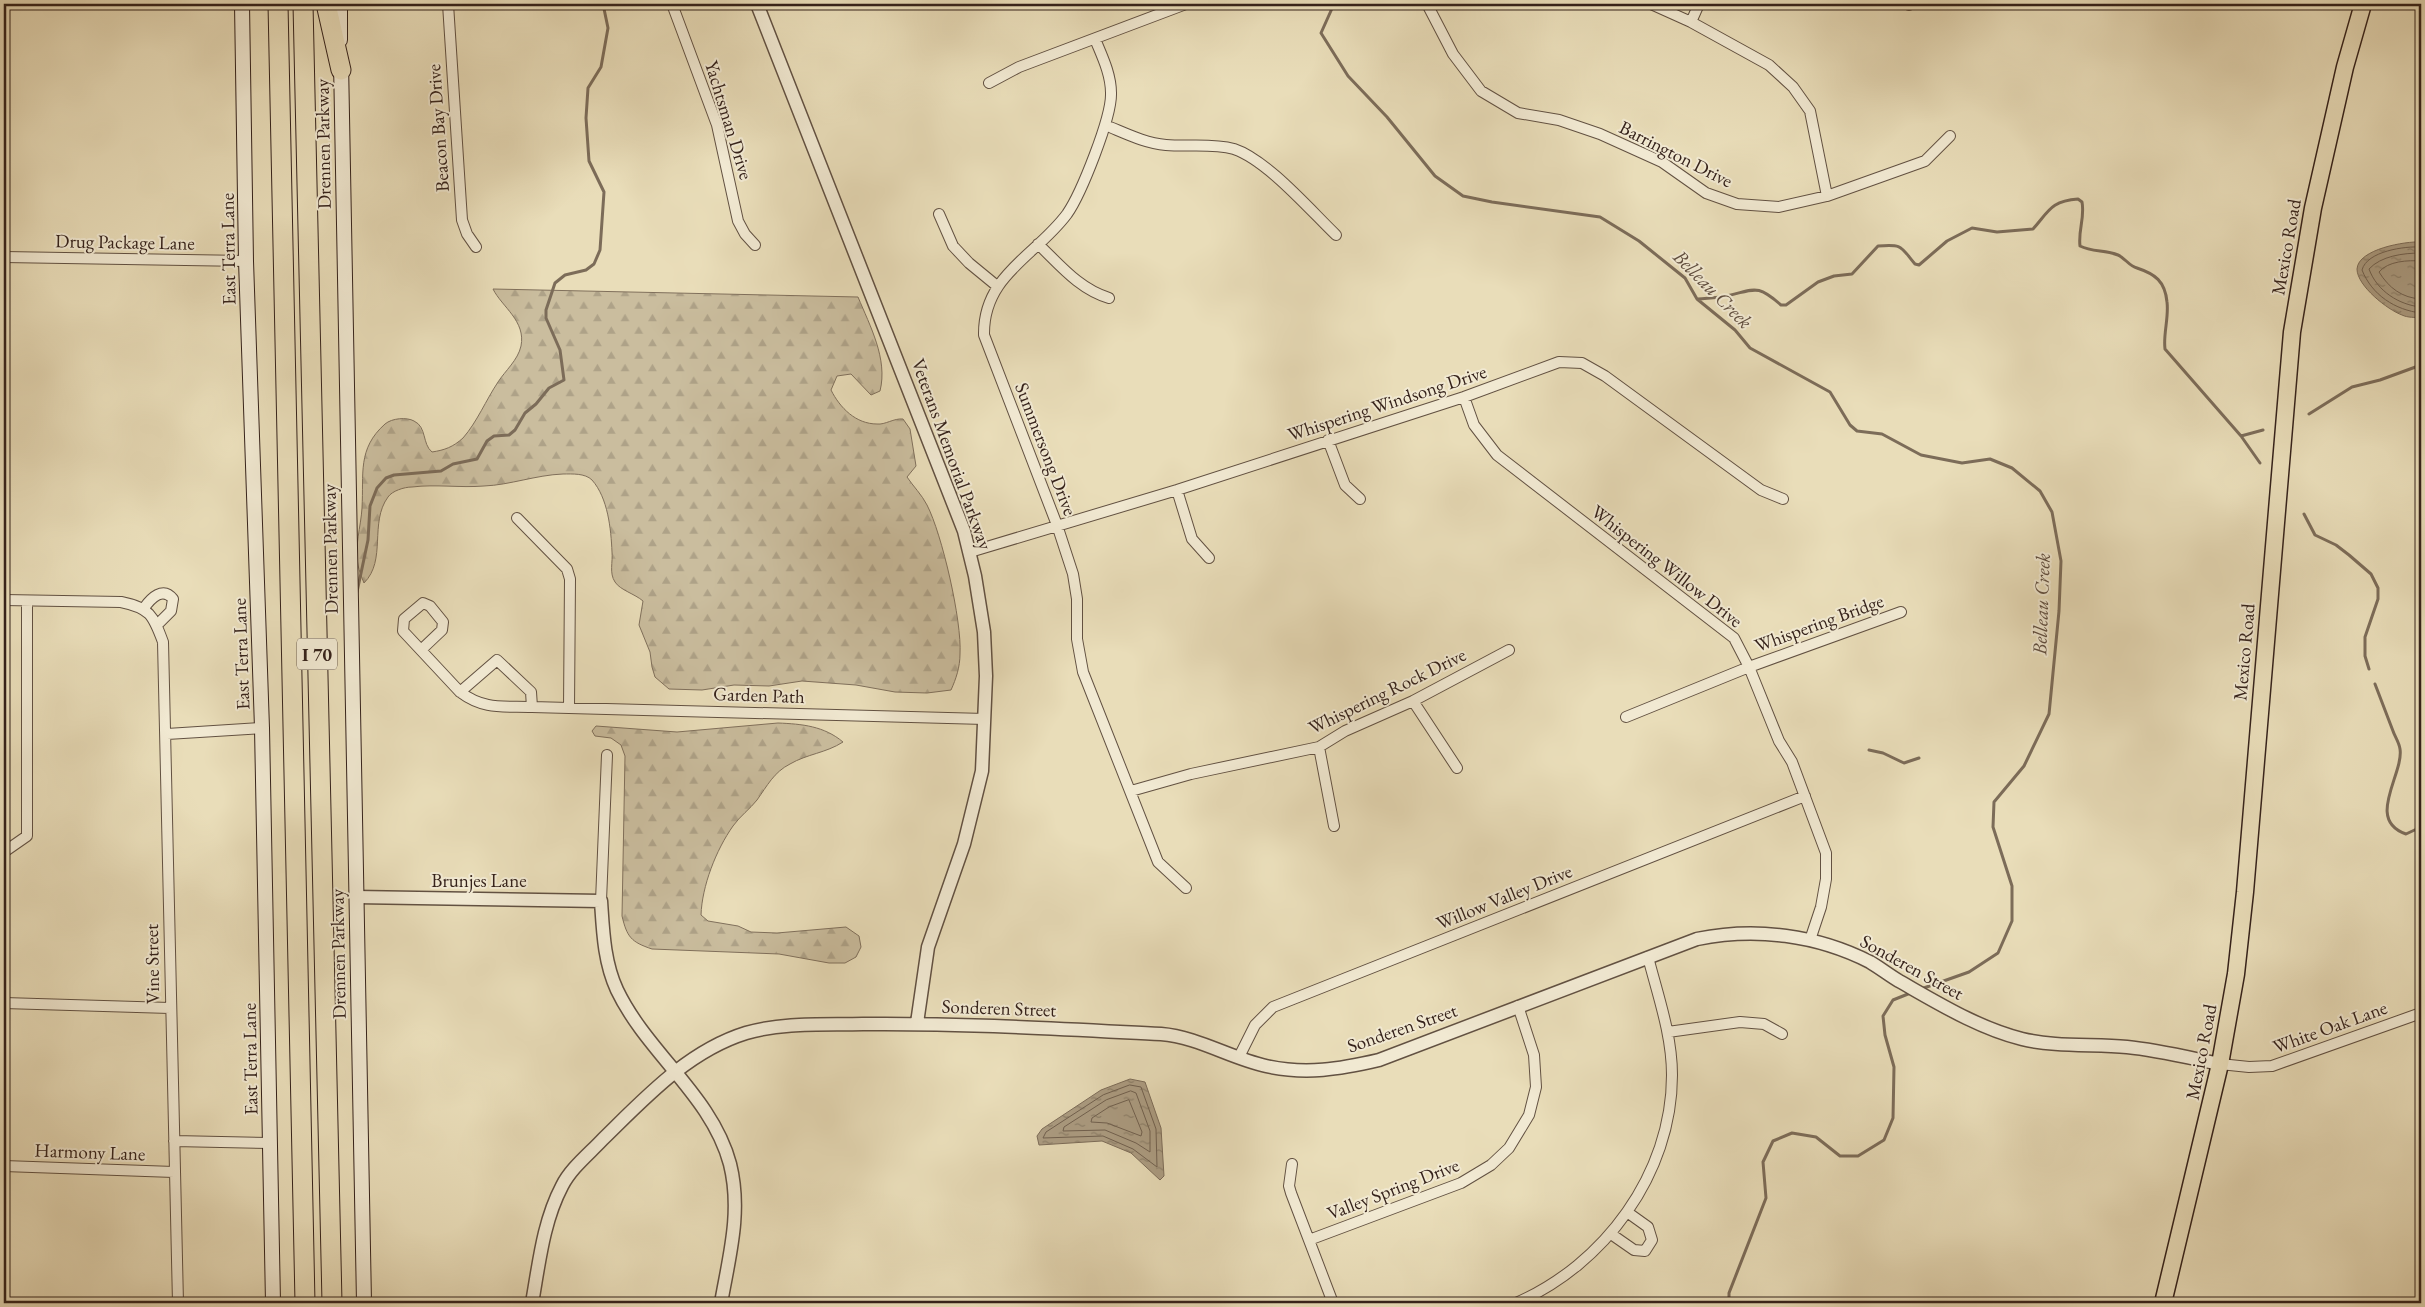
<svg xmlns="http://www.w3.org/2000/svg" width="2425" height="1307" viewBox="0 0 2425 1307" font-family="'EB Garamond',serif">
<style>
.forest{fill:url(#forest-firs);stroke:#80705c}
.water{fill:url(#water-ripples);stroke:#7c6c59}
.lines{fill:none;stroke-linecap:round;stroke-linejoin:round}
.shore{stroke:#70604f;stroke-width:1}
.stream{stroke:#7c6c59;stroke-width:3}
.minor-casing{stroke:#625142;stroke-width:12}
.tertiary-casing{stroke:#625142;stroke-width:15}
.secondary-casing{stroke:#35221b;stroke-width:16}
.primary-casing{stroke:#35221b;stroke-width:19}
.motorway-casing{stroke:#35221b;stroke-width:21}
.minor{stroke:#f1e9d2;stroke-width:10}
.tertiary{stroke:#f1e9d2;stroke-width:12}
.secondary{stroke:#f1e9d2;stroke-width:14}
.primary{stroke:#e9ddb9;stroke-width:16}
.motorway{stroke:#e9ddb9;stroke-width:19}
.labels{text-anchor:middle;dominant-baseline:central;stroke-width:4;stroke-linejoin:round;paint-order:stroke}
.shield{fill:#f1e9d2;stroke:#6d5e52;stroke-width:1}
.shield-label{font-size:18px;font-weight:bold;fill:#35221b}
.street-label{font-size:19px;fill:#35221b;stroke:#f1e9d2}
.water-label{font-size:20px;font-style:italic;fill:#5f4d3f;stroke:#f1e9d2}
</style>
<defs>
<pattern id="forest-firs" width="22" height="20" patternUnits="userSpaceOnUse" patternTransform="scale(1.25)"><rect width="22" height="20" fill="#cabd9e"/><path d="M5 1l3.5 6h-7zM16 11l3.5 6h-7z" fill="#aea288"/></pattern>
<pattern id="water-ripples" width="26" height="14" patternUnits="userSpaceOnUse" patternTransform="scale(1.25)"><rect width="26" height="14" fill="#ac9d83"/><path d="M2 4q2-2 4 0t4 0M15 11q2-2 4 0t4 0" fill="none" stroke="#8d806a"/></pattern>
</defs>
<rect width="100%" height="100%" fill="#e9ddb9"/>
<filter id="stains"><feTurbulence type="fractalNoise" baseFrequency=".004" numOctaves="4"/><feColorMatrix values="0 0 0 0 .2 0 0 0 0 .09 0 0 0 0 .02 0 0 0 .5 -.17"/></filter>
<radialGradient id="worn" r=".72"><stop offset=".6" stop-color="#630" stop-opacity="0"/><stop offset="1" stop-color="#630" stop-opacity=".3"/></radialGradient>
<path class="forest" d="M493 289 858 297C870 326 888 359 880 391L871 395 851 374 837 376 831 390C840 408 856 424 877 424 885 425 894 418 903 419L910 429 916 466 907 477C913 486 922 495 927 505 942 534 962 621 960 654 960 667 956 679 951 690L927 693 895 692 856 685 802 681 769 686 734 685 702 690 669 689 655 677 652 667 650 652 639 625 643 601C635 594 620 590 615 582 609 573 613 562 612 552 611 529 608 498 592 480 585 473 572 474 563 474 536 475 510 485 484 486 460 488 436 484 412 487 404 487 392 491 388 497 369 523 387 560 364 583 362 578 359 571 358 565 354 548 361 526 362 508 364 474 357 449 385 424 392 418 407 417 414 421 427 427 422 444 432 452 445 450 453 447 463 438 477 422 486 400 498 382 505 371 518 360 521 346 526 321 502 307 493 289Z
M778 723C802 724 824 726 843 742 826 753 807 754 790 764 774 772 767 786 757 800 750 809 740 816 733 826 716 850 702 886 701 915L708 921 738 926 751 932 777 933 846 927 859 936 861 947 856 957 845 963H829L779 954 652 949C631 942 627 937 622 916L625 756 621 745 611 738 595 736 592 731 596 726 677 732Z"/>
<path class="water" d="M2421 242V318C2415 317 2408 318 2402 315 2388 310 2357 286 2357 269 2358 249 2406 241 2421 242Z
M1130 1079 1145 1082 1161 1128 1164 1176 1160 1180 1131 1153 1102 1141 1039 1145 1037 1136 1042 1129 1101 1090Z"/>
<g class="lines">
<path class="shore" d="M2421 247C2405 246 2367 251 2362 270 2372 295 2395 310 2421 313
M2421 253C2403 253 2381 256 2369 269 2377 291 2399 305 2421 307
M2421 261C2408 260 2388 261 2379 272 2389 288 2402 298 2421 299
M1130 1085 1141 1087 1156 1129 1157 1167 1133 1149 1103 1136 1043 1138 1046 1132 1103 1095Z
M1131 1091 1136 1093 1150 1131V1152L1136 1143 1105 1130 1063 1131 1064 1127 1106 1100Z
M1129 1100 1142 1132 1141 1136 1107 1123 1091 1122 1092 1118 1109 1107Z"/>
<path class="stream" d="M1334 4 1321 33 1348 76 1387 117 1435 176 1463 196 1492 202 1600 217 1639 241 1685 278 1697 299 1735 330 1750 348 1830 392 1850 425 1857 431 1882 434 1921 455 1962 463 1990 459 2012 468 2040 491 2052 512 2061 561 2059 611 2049 714 2024 766 1994 802 1993 827 2012 886V921L1998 953 1969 972 1921 989
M1698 299C1707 298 1717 298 1726 296 1755 290 1756 283 1781 305H1786L1818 282 1834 276 1852 274 1878 246C1903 244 1900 246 1915 264L1919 265 1947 241 1972 228 1997 232 2033 229C2049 211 2051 201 2078 199L2082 202C2085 218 2078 230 2080 246 2092 252 2105 250 2118 255 2125 258 2129 266 2137 268 2155 274 2165 281 2167 302 2169 318 2163 334 2165 349L2241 436 2260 463
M2309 414 2352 387 2380 380 2421 365
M2241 436 2263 430
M2304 514 2315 535 2336 545 2349 555 2371 574 2378 588V599L2365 637V656L2369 669
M357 592 368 540 370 506 377 488 386 478 394 475 441 471 453 464 477 459 487 441 494 436 509 435 515 430 525 413 536 404 549 388 564 380 560 350 546 318V310L555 283 565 275 586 270 594 264 600 250 604 192 589 161 586 118 588 88 601 67 608 28 603 4
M2375 684C2381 700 2387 715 2393 731 2395 737 2399 742 2400 749 2404 774 2365 820 2406 834L2421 827
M1869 750 1883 753 1904 763 1919 758
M1729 1303V1293L1766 1198 1763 1162 1773 1141 1792 1133 1816 1137 1840 1156H1858L1884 1140 1893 1118 1894 1067 1885 1035 1883 1016 1893 1000 1913 992"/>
<defs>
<path id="minor" d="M448 4 462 220 467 234 476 247
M672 4 717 125 738 221 745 234 755 245
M1427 4 1453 54 1481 91 1518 113 1559 120 1600 134 1662 162 1706 193 1737 204 1779 207 1827 196 1925 161 1950 136
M1651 4 1691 22 1769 65 1793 87 1810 111 1827 196
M1908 4 1909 5
M1691 22 1699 4
M1095 39C1102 56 1111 74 1111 93 1112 117 1081 194 1067 214 1036 256 983 275 984 335L1057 525 1073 574 1077 599V639L1083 672 1158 862 1186 888
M989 83 1019 67 1186 4
M1105 125C1125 133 1144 143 1166 145 1189 147 1212 143 1234 149 1267 160 1310 210 1336 235
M939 214 953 246 969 263 997 286
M1038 244C1060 265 1079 289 1109 298
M4 257 246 261
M1464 397 1474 425 1497 455 1734 638 1749 667 1779 741 1792 762 1826 853V879L1821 907 1810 940
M1328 440 1345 485 1360 499
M1177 490 1192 539 1209 558
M517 518 567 569 570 579 569 708
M970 552 1177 490 1464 397 1559 362 1582 363 1605 376 1761 490 1783 499
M4 600 121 602C150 608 153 615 163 642L178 1303
M144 608C151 598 163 586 173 599L171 611 157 625
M422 649 442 630 443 622 430 606 423 603 404 619 403 631 460 692
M1413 701 1457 768
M532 707 531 692 497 660 460 692C484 710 503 706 532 707L985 719
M1626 717 1749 667 1901 612
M167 734 262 728
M1319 747 1334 826
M1131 791 1191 774 1319 747 1345 731 1413 701 1509 650
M4 852 27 836V601
M601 901 607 755
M4 1003 170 1008
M1668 1032 1740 1022 1764 1024 1782 1034
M1239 1057 1255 1025 1273 1007 1805 796
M2220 1064 2249 1067 2272 1066 2421 1013
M174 1141 271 1143
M1292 1164 1289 1186 1291 1193 1333 1303
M4 1166 174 1172
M1611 1234 1634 1250 1645 1251 1652 1240 1648 1227 1627 1212
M1309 1240 1461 1183 1491 1165 1509 1148 1529 1115 1536 1087 1534 1055 1518 1006
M1516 1303C1604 1265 1672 1174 1672 1075 1672 1035 1658 996 1648 957"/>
<path id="tertiary" d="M757 4 964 531 975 576 984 632 986 676 982 771 964 844 928 947 917 1023
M356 897 601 901C603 931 604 962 617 990 647 1053 712 1096 730 1164 742 1212 729 1257 721 1303
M532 1303C539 1264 543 1222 562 1186 571 1168 589 1154 603 1139 645 1098 688 1051 746 1033 784 1022 824 1025 863 1024 962 1023 1062 1029 1161 1034 1198 1037 1230 1058 1266 1066 1306 1075 1340 1069 1379 1060L1697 939C1756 927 1817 935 1870 962 1880 968 1889 975 1899 981 1938 1003 1978 1028 2022 1039 2055 1047 2092 1044 2127 1047 2158 1050 2190 1058 2220 1064"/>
<path id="secondary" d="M242 4 246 261 262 728 273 1303
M340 4V40
M341 62 364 1303"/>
<path id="primary" d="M2163 1303 2220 1064 2236 974 2245 892 2292 332 2313 208 2345 67 2363 4"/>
<path id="motorway" d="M278 4 305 1303
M303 4 332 1303
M326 4 341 70"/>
</defs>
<use href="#minor" class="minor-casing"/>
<use href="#tertiary" class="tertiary-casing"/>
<use href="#secondary" class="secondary-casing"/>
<use href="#primary" class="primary-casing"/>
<use href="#motorway" class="motorway-casing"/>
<use href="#minor" class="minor"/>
<use href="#tertiary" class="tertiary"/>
<use href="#secondary" class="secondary"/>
<use href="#primary" class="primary"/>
<use href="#motorway" class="motorway"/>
</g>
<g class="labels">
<rect class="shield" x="297" y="638.5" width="40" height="31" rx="4"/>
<g class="shield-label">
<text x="317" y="654">I 70</text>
</g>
<g class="street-label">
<text transform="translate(729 120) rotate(73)">Yachtsman Drive</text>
<text transform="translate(438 128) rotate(-94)">Beacon Bay Drive</text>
<text transform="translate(323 144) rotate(-91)">Drennen Parkway</text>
<text transform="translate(1676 154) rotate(27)">Barrington Drive</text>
<text transform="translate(125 242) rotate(1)">Drug Package Lane</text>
<text transform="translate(2286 247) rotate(-80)">Mexico Road</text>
<text transform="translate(228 249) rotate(-91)">East Terra Lane</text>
<text transform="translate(1387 403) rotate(-18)">Whispering Windsong Drive</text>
<text transform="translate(1046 449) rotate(69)">Summersong Drive</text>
<text transform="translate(952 454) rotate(70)">Veterans Memorial Parkway</text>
<text transform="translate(330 549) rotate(-91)">Drennen Parkway</text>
<text transform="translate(1667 566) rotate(38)">Whispering Willow Drive</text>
<text transform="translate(1819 623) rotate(-20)">Whispering Bridge</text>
<text transform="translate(2244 652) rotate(-85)">Mexico Road</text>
<text transform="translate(241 654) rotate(-92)">East Terra Lane</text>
<text transform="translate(1387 691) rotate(-26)">Whispering Rock Drive</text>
<text transform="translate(759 695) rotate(2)">Garden Path</text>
<text x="479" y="880">Brunjes Lane</text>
<text transform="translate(1504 897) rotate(-22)">Willow Valley Drive</text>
<text transform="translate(338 954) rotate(-91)">Drennen Parkway</text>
<text transform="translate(152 964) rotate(-91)">Vine Street</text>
<text transform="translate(1912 967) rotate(29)">Sonderen Street</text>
<text transform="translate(999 1008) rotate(2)">Sonderen Street</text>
<text transform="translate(2330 1027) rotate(-20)">White Oak Lane</text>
<text transform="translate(1402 1028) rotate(-19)">Sonderen Street</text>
<text transform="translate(2201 1052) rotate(-79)">Mexico Road</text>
<text transform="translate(250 1059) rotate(-91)">East Terra Lane</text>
<text transform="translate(90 1152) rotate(2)">Harmony Lane</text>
<text transform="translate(1393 1189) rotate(-21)">Valley Spring Drive</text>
</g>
<g class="water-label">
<text transform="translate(1713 289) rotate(45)">Belleau Creek</text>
<text transform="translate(2041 604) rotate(-88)">Belleau Creek</text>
</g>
</g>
<rect width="2425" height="1307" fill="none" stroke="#e9ddb9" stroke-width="20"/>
<rect x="5" y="5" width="2415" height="1297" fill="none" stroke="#35221b" stroke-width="2.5"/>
<rect x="10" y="10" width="2405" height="1287" fill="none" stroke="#35221b"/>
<rect width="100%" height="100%" filter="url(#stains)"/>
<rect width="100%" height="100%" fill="url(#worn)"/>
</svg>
